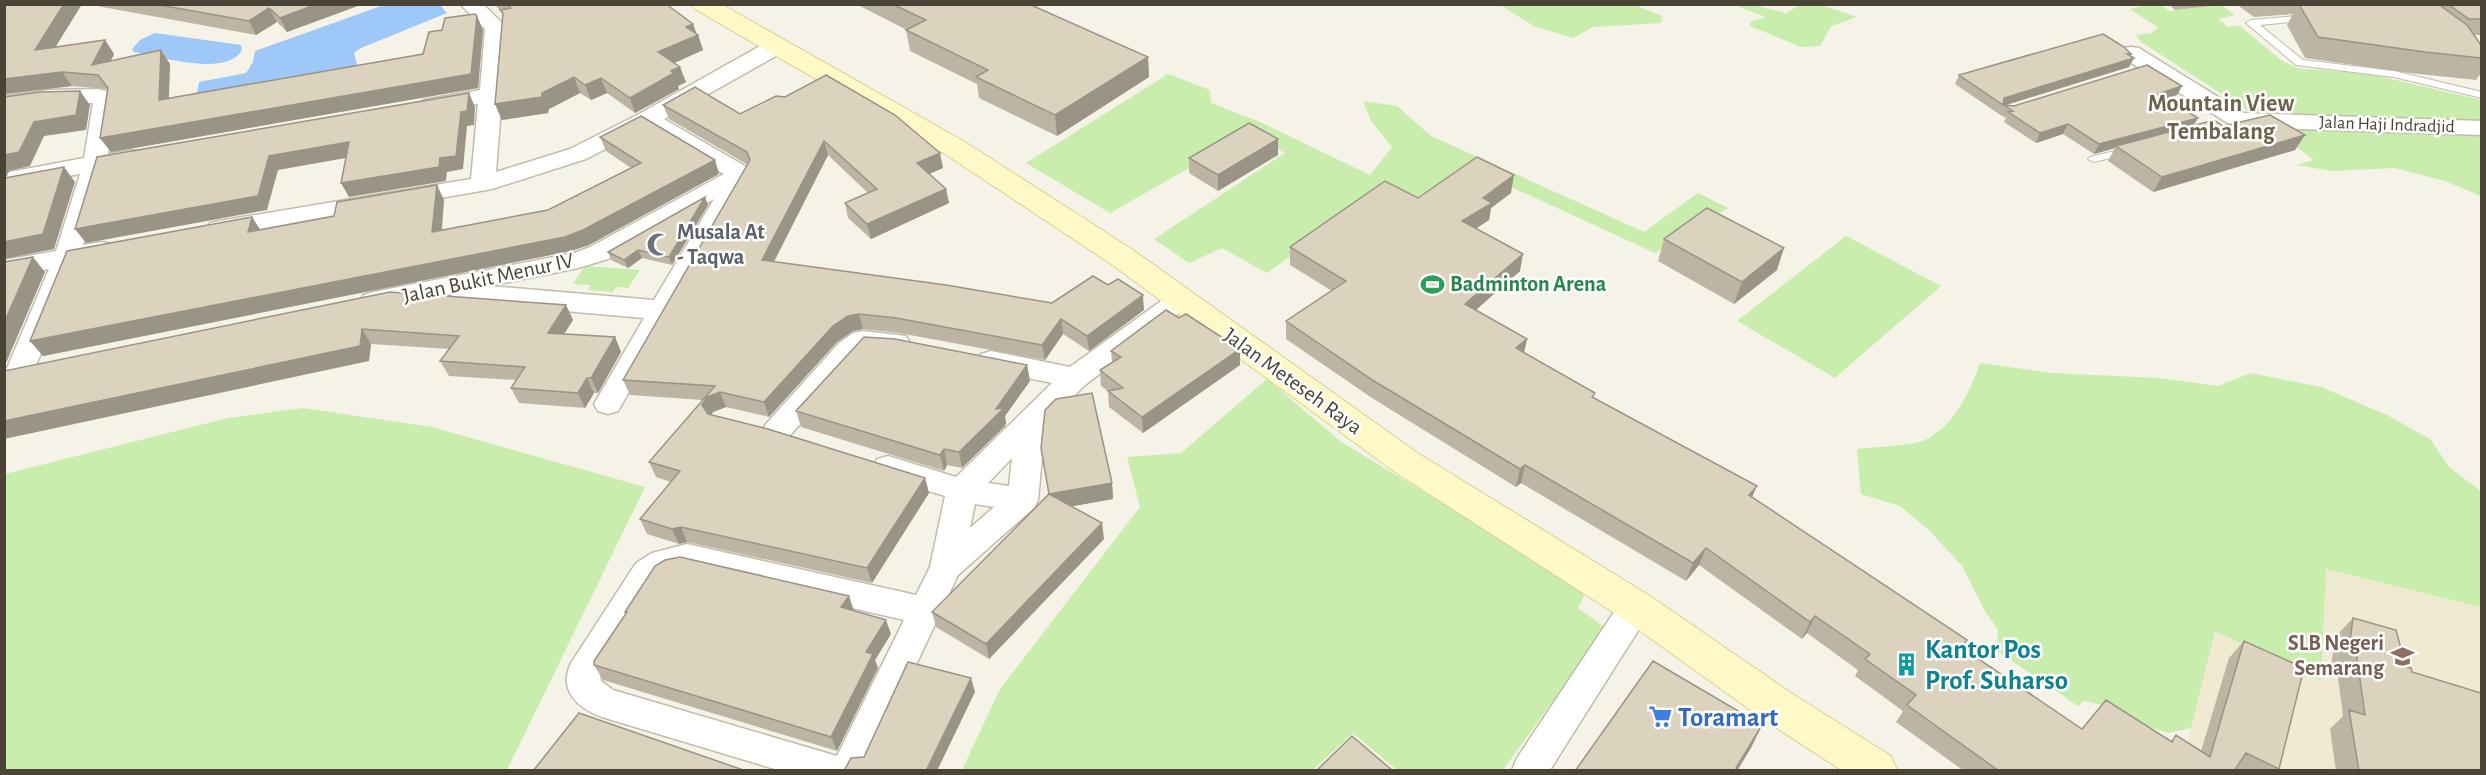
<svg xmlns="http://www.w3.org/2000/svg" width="2486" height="775" viewBox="0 0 2486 775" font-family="'Alegreya Sans',sans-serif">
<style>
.education{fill:#f0ebd0}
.green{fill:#c8edac}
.water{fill:#9ec8f7}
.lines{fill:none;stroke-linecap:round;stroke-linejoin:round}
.lane-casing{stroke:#c2bca9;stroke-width:2}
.street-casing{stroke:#c2bca9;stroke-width:3}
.secondary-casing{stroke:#d9d093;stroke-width:2}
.lane{fill:#fff;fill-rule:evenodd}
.street{fill:#fff;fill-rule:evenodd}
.secondary{fill:#fff8c7;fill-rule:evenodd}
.wall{fill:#bcb5a3}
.shaded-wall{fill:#999485}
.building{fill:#dbd3be;stroke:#999485;stroke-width:1.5}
.labels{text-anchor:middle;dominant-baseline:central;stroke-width:5;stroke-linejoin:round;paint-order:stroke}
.far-street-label{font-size:18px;fill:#494435;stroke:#fff}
.worship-label{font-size:22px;font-weight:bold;fill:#5b616d;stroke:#fff;text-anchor:start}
.street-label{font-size:22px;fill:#494435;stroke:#fff}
.leisure-label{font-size:22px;font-weight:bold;fill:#27864d;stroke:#fff;text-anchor:start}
.education-label{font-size:22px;font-weight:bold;fill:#785e54;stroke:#fff;text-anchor:end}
.neighbourhood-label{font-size:24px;font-weight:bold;fill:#6d644b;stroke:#fff}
.near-culture-label{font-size:27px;font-weight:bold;fill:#0d838f;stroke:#fff;text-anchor:start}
.near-shop-label{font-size:27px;font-weight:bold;fill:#366cbe;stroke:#fff;text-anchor:start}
</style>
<rect width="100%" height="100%" fill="#f5f3e7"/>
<path class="education" d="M2326 569 2481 607V770H2211L2184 756 2215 631 2321 681Z"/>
<path class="green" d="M2154 4 2161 5 2169 11 2221 5 2235 15 2218 19 2228 27 2240 26 2281 60 2297 68 2370 74 2481 100V196L2445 181 2394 168 2332 171 2296 165 2314 160 2250 112 2141 42 2136 35 2152 33 2158 27 2129 9Z
M1500 5H1635L1662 16 1661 23 1593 27 1573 38 1534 26Z
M1734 5H1753L1786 13C1792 10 1798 5 1804 4 1818 2 1844 13 1857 17L1831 26 1820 46 1801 47 1750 26V22L1766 17Z
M1168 74 1210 90 1211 103 1260 122 1370 175 1392 147 1371 121 1363 101 1397 106 1431 136 1644 232 1698 193 1728 208 1655 253 1470 168 1445 222 1382 191 1267 273 1222 248 1189 263 1154 239 1285 153 1251 133 1110 213 1026 163Z
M1846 236 1941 286 1835 378 1737 321Z
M585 266 640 270 628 288 616 287 613 292 588 290 591 285 573 284Z
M1980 363 2052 373 2159 378 2218 386 2251 373 2321 387 2387 415 2430 439 2450 468 2481 491V607L2326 569 2321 681 2215 631 2191 728 2169 733 2130 721 2118 709 2084 701 2078 706 1997 651 1998 630 1985 611 1962 566 1929 530 1900 506 1861 494 1857 449C1872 447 1914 446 1925 440 1956 424 1969 393 1980 363Z
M1267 379 1340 441 1586 591 1578 608 1606 628 1503 770H1397L1353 733 1313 770H962L1000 689 1140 507 1127 457 1181 453Z
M303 408 432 427 645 487 507 770H5V474L228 418Z"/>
<path class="water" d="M384 5H440L447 13 361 48 354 53 358 68 197 94 199 82 246 73 253 62 255 51Z
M155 33 241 45 242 50C226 78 160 56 134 52L132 49 140 40Z"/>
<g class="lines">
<defs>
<path id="lane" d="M2307 15 2310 16V20L2260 25 2303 60 2394 71 2482 92V98L2394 77 2296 65 2246 23 2251 20Z
M2127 148 2133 151 2131 153 2094 162 2088 159 2090 157Z"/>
<path id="street" d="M460 4H483L507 28 496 172 570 149 639 114 767 42 775 41 783 42 786 47 783 52 664 119 750 169 753 174 618 411 608 414 598 411 594 404 644 318 464 302 455 299 451 294 373 310 364 307 360 301 364 295 373 292 574 253 590 247 724 174 646 128 586 159 492 189 219 237 210 235 206 229 210 223 219 221 471 179 478 104 432 112 424 110 421 105 424 100 480 90 485 29ZM714 199 654 300 489 286 578 268 608 259Z
M2131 47 2139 48 2244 113 2482 121V135L2239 127 2231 125 2123 58 2120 53 2123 48Z
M98 89 106 91 115 102 108 154 132 150 140 152 144 157 140 162 105 169 83 245 102 242 111 244 115 250 111 256 77 263 33 373 29 380 19 383 9 380 5 373 49 269 4 277V260L56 251 80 174 4 187V173L84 158 93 103 50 104 4 110V96L50 90Z
M1181 290 1190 293 1194 299 1190 305 1085 385 1045 425 1038 500 1034 508 958 575 867 770H778L602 717C577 708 558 690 571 663L636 563 652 553 687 544 916 595 930 567 945 496 877 475 873 467 877 459 888 456 956 477 1052 383 981 368 977 361 981 354 991 351 1070 367 1172 293ZM1012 458 1009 486 988 483ZM975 504 994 507 970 528ZM687 570 904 620 837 756 613 690 601 681 600 675 658 581 671 573Z
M863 331 906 336 910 343 906 350 896 352 868 350 859 357 786 440 776 443 766 440 761 432 766 424 839 343 853 333Z
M1636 593 1648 597 1653 607 1550 770H1512L1517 758 1624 597Z"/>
<path id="secondary" d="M691 4H721L965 142 1133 250 1419 454 1650 596 1791 693 1891 756 1897 770H1841L1763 719 1622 618 1395 472 1111 264 945 154 695 9Z"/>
</defs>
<use href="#lane" class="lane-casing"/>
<use href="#street" class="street-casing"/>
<use href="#secondary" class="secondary-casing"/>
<use href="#lane" class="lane"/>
<use href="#street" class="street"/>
<use href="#secondary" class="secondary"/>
</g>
<path class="wall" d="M4 4H82L55 47 105 40 114 54 111 61 170 64 169 98 423 54 483 30 478 88 111 152 100 138 107 89 72 86 4 94Z
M86 4H363L287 32 277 22 256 35Z
M494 4H666L693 24 696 33 698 35 703 50 674 63 686 82 678 86 679 89 635 113 607 93 591 100 580 93 549 109 548 113 502 120 495 104 503 15 500 10Z
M856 4H1020L1148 57 1149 77 1057 136 979 98 977 84 910 51 906 30H907Z
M2169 4H2231L2175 10Z
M2236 4H2481V35H2474L2481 45V73L2476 80 2410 73 2305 58 2287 25 2293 14 2254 17Z
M2131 54 2129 56 2134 58 2129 67 2007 105 2014 106 2177 95 2166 99 2198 118 2194 125 2223 126 2305 135 2295 150 2153 192 2108 161 2115 148 2094 154 2063 134 2036 143 2004 122 2006 118 1999 114 2003 106 1999 114 1955 84 1959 75Z
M663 105 740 114 943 168 929 174 946 189 949 203 871 239 848 218 845 203 868 193 828 155 774 262 1052 303 1144 310 1089 351 1063 334 1045 360 899 333 863 329 853 331 837 342 769 417 726 407 713 412 711 415 925 478 929 493 872 583 687 542 679 544 647 534 640 519 671 482 656 477 649 462 703 400 630 395 623 380 748 165 669 119Z
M600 137 715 160 719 174 589 245 571 251 43 356 30 341 252 217 260 230 444 200 442 230 548 210 631 168 606 151Z
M1278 139V155L1218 191 1189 173V158Z
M1511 193 1491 208 1489 220 1476 228 1520 271 1476 310 1527 339 1524 353 1594 398 1752 497 1967 640 1962 648 2082 729 2171 741 2176 735 2201 751 2229 658 2244 641 2279 769 2277 771H1964L1896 722 1903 711 1855 676 1858 670 1807 633 1802 639 1699 565 1686 581 1521 483 1516 487 1372 398 1286 339V321L1332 291 1290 265V247L1418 198Z
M705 197 708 205 672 265 642 258 628 268 611 260 608 252Z
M1664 239 1777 270 1734 304 1658 261Z
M566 305 573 320 564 334 615 337 621 352 598 393H594L585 408 519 403 511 388 516 380 449 376 440 361 449 349 371 344 369 361 4 371Z
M1179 318 1240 349V365L1143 433 1109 407 1108 391 1101 386 1100 370 1112 362 1111 351Z
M1027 365 1030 381 1005 416 1006 423 1005 426 962 468 947 465 944 471 801 427 796 411Z
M1112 483 1113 499 1071 506 1104 539 989 659 936 627 932 612 1049 494Z
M854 611 891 634 875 660 878 668 837 751 603 680 594 665 626 614 625 612Z
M2353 618 2412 672 2481 771H2336L2330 729 2343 716 2337 670 2331 668 2335 637Z"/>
<path class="shaded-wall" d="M64 4H82L45 64 35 50Z
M317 4H363L287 32 280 18Z
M269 8 277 22 256 35 249 21Z
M477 16 483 30 478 88 111 152 100 138 471 74Z
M693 24 697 35H698L703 50 663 68 658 52 686 27Z
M105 40 114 54 101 79 92 65Z
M161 50 170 64 168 114 159 100Z
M2127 54H2131L2127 61 2134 58 2129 67 2005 105H2004L2003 106 2004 98Z
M1148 57 1149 77 1057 136 1055 115Z
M680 67 686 82 678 86 679 89 635 113 630 98 671 71Z
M62 72 72 86 4 94V79Z
M574 77 580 93 549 109 548 113 502 120 495 104 542 93Z
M601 78 607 93 591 100 585 85Z
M2182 86 2177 95 2153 103 2158 94Z
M80 91 90 105 86 130 44 136 30 166 4 172V155L34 122Z
M469 93 475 107 474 125 467 126 463 169 447 172 446 181 349 197 341 183 440 158Z
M2198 118 2192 127 2116 146 2115 148 2094 154 2099 144Z
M2068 124 2063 134 2036 143 2040 133Z
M2305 135 2295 150 2153 192 2162 177Z
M1278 139V155L1218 191V175Z
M824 141 828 155 767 275 762 260Z
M349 142 357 156 278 170 267 210 86 243 75 229 269 156Z
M940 153 943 168 920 178 917 163Z
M715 160 719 174 589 245 571 251 43 356 30 341 565 237Z
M64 167 75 182 54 249 4 259V242Z
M1514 175 1511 193 1491 208 1489 220 1460 239 1462 221 1483 198Z
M437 185 444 200 440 247 432 232Z
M946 189 949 203 871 239 867 224Z
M705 197 708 205 672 265 669 257Z
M252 217 261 231 248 232Z
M1784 248 1777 270 1734 304 1742 282Z
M638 250 642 258 628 268 624 260Z
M1523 254 1520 271 1462 322 1465 304Z
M33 257 45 272 6 363 4 364V323Z
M1143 295 1144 310 1089 351 1087 336Z
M566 305 573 320 555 348 548 333Z
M859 314 863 329 853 331 837 342 769 417 764 402 833 326 848 316Z
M1061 319 1063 334 1045 360 1042 345Z
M362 329 371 344 369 361 4 439V421Z
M615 337 621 352 598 393 591 378Z
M1527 339 1523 357 1516 348Z
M1240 349V365L1143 433 1142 417Z
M1027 365 1030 381 1005 416 1006 423 1005 426 962 468 959 452 996 409Z
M587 378 594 393 585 408 578 393Z
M720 392 726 407 713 412 708 420 702 405 707 397Z
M944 449 947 465 944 471 940 455Z
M1525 465 1521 483 1516 487 1520 469Z
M925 478 929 493 872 583 867 568Z
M1112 483 1113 499 1052 510 1049 494Z
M1757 486 1749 504V495Z
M1102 523 1104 539 989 659 986 644Z
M681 527 687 542 679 544 672 529Z
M1706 548 1699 565 1686 581 1693 563Z
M849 596 854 611 841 607Z
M1815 616 1807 633 1802 639 1810 622Z
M886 620 891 634 875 660 878 668 837 751 831 737 866 652Z
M971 678 975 692 937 771H926Z
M1762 725 1751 748 1737 771H1735Z"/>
<path class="building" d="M4 4H64L35 50 105 40 92 65 161 50 159 100 423 54 429 32 442 30 445 18 475 14 477 16 471 74 100 138 108 88 98 75 62 72 4 79Z
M154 4H317L280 18 269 8 249 21Z
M506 4H666L693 24 686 27 698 35 658 52 680 67 671 71 674 73 630 98 601 78 585 85 574 77 542 93V97L495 104 503 13 500 10 511 8Z
M892 4H1020L1023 5 1029 4 1148 57 1055 115 976 77 988 70 906 30 926 20Z
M2299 4H2438L2467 25 2481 45V58L2425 52 2318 37Z
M2448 4H2481V19H2469Z
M2103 34 2124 47 2131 54H2127L2134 58 2004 98 2003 105 1959 75Z
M2147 65 2182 86 2158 94 2198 118 2099 144 2068 124 2040 133 2008 112 2013 111 2004 105 2014 106Z
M826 75 895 115 940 153 917 163 946 189 867 224 845 203 877 189 824 141 762 260 946 285 1052 303 1093 276 1108 285 1118 279 1143 295 1087 336 1061 319 1042 345 896 318 859 314 848 316 833 326 764 402 720 392 707 397 702 405 708 414 768 429 925 478 867 568 681 527 672 529 640 519 680 471 649 462 715 386 623 380 750 160 747 152 663 105 695 87 740 114 776 96 785 97Z
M80 91 76 115 34 122 19 152 4 155V97L40 92Z
M469 93 467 111 461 112 456 156 440 158 439 167 341 183 349 142 269 156 258 196 75 229 97 157Z
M2270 115 2305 135 2162 177 2116 146 2214 120 2223 126Z
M641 116 715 160 583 230 565 237 30 341 67 251 252 217 248 232 334 216 337 202 437 185 432 232 548 210 641 163 600 137Z
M1249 123 1278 139 1218 175 1189 158Z
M1477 157 1514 175 1483 198 1492 203 1462 221 1523 254 1465 304 1527 339 1516 348 1595 393 1592 397 1757 486 1749 495 1967 640 1961 647 2082 729 2106 700 2172 742 2176 735 2210 757 2244 641 2304 668 2279 769 2246 753 2234 771H1999L1907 705 1916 695 1865 659 1870 654 1815 616 1810 622 1706 548 1693 563 1525 465 1520 469 1374 381 1286 321 1346 281 1290 247 1385 181 1418 198Z
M64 167 43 234 4 242V172H8L5 178Z
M705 197 669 257 638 250 624 260 608 252Z
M1707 208 1784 248 1742 282 1664 239Z
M33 257 4 323V262Z
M390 292 566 305 548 333 615 337 591 378H587L578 393 511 388 525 367 440 361 459 336 362 329 360 346 4 421V371Z
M1166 310 1179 318 1186 314 1240 349 1142 417 1108 391 1123 388 1100 370 1121 357 1111 351Z
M864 337 895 339 1027 365 996 409 1003 408 1002 410 959 452 944 449 940 455 796 411Z
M1092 393 1112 483 1049 494 1041 448 1045 410 1056 399Z
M1049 494 1102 523 986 644 932 612Z
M680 557 849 596 841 607 886 620 866 652 873 654 831 737 594 665V661L627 612H625L655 566 665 560Z
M2353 618 2396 630 2406 667 2411 668 2412 672 2481 693V771H2359L2349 710 2365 715 2356 651 2349 649Z
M1653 661 1762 725 1736 768 1739 771H1575Z
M908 662 971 678 926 771H844L851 758 864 757Z
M579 713 746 771H533Z
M1352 736 1393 771H1316Z"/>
<defs>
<symbol id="mosque-bare" viewBox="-9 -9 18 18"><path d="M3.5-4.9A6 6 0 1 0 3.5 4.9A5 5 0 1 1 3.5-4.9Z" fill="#6b7280" stroke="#fff" stroke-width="2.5" paint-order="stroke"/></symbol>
<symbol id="stadium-bare" viewBox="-9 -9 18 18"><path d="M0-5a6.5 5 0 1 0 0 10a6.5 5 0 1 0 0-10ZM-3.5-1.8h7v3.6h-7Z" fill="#2e9e5b" stroke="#fff" stroke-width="2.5" paint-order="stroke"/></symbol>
<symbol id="school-bare" viewBox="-9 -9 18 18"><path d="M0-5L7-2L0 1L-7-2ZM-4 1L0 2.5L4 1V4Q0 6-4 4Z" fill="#8d6e63" stroke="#fff" stroke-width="2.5" paint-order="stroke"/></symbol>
<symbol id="building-bare" viewBox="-9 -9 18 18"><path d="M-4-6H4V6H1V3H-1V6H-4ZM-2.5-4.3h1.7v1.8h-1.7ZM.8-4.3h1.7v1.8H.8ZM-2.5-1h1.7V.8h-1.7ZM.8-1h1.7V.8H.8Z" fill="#0f9aa8" stroke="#fff" stroke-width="2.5" paint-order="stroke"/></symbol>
<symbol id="supermarket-bare" viewBox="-9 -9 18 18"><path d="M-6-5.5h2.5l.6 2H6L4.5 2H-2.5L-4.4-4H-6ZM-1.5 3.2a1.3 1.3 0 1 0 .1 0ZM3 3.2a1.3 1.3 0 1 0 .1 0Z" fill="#3f7fe0" stroke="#fff" stroke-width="2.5" paint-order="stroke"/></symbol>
</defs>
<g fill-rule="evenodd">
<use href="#mosque-bare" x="642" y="228" width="33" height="33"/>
<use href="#stadium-bare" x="1416" y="268" width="33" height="33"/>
<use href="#school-bare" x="2386" y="640" width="33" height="33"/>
<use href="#building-bare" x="1890" y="648" width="33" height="33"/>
<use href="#supermarket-bare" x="1644" y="700" width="33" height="33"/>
</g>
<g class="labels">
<g class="far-street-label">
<text transform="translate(2387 125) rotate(2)">Jalan Haji Indradjid</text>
</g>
<g class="worship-label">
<text x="677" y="232">Musala At<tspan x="677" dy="25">- Taqwa</tspan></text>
</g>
<g class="street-label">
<text transform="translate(488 278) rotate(-12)">Jalan Bukit Menur IV</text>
<text transform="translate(1293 381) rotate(36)">Jalan Meteseh Raya</text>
</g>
<g class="leisure-label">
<text x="1450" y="284">Badminton Arena</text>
</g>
<g class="education-label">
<text x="2384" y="643">SLB Negeri<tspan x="2384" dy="25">Semarang</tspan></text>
</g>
<g class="neighbourhood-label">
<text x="2221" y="104">Mountain View<tspan x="2221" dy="28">Tembalang</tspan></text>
</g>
<g class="near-culture-label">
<text x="1925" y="649">Kantor Pos<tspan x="1925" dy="31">Prof. Suharso</tspan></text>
</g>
<g class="near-shop-label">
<text x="1678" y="717">Toramart</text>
</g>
</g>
<rect width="2486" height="775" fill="none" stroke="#494435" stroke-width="12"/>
</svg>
